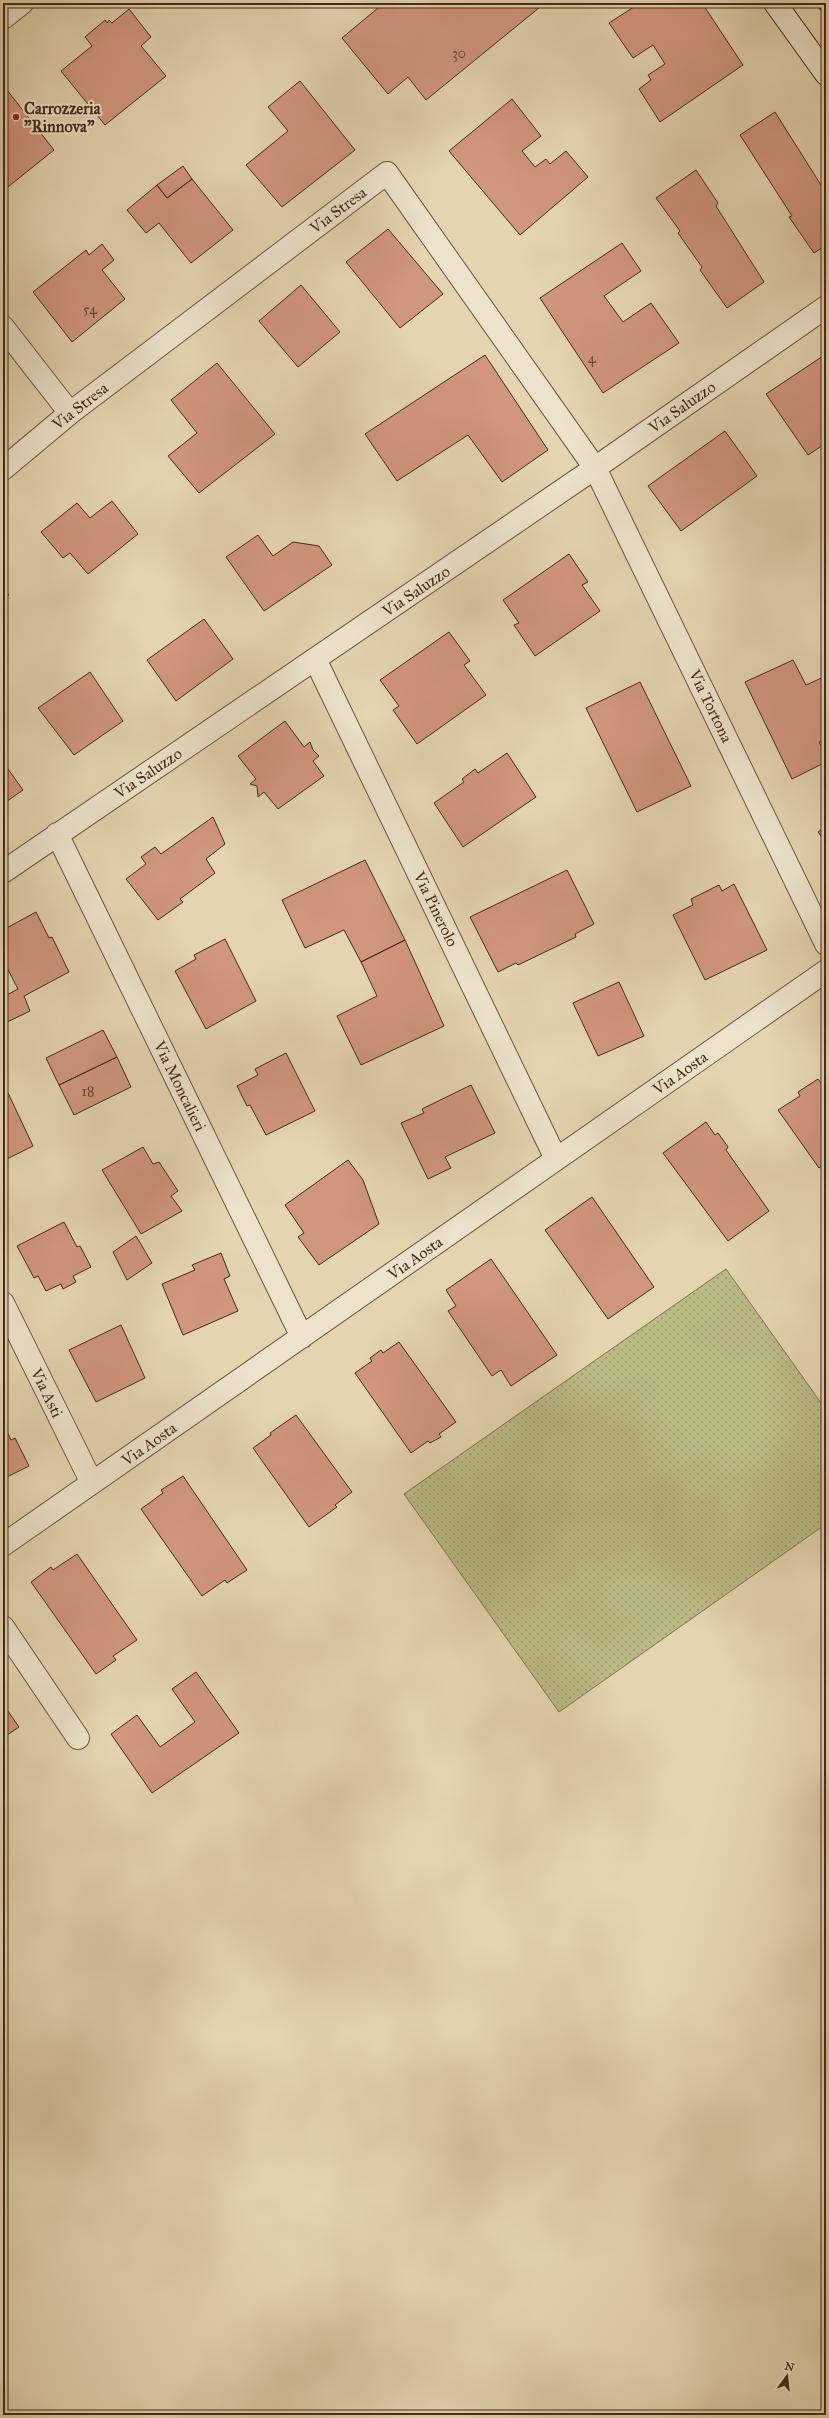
<svg xmlns="http://www.w3.org/2000/svg" width="829" height="2418" viewBox="0 0 829 2418" font-family="'IM FELL Great Primer',serif">
<style>
.grass{fill:url(#grass-dots);stroke:#807250}
.building{fill:#d1967e;stroke:#442a19}
.lines{fill:none;stroke-linecap:round;stroke-linejoin:round}
.minor-casing{stroke:#6c543f;stroke-width:24}
.secondary-casing{stroke:#442a19;stroke-width:24}
.path{stroke:#442a19;stroke-width:2.5;stroke-dasharray:3 2;stroke-linecap:butt}
.minor{stroke:#ede3cc;stroke-width:22}
.secondary{stroke:#ede3cc;stroke-width:22}
.poi-dot{fill:#8f2418;stroke:#ede3cc;stroke-width:1.5}
.labels{text-anchor:middle;dominant-baseline:central;stroke-width:4;stroke-linejoin:round;paint-order:stroke}
.number-label{font-size:14px;fill:#674532}
.poi-label{font-size:16px;font-weight:bold;fill:#442a19;stroke:#ede3cc;text-anchor:start}
.street-label{font-size:16px;fill:#442a19;stroke:#ede3cc}
</style>
<defs>
<pattern id="grass-dots" width="8" height="8" patternUnits="userSpaceOnUse"><rect width="8" height="8" fill="#bbbb86"/><path d="M2 2h.1M6 6h.1" fill="none" stroke="#9a986d" stroke-width="1.8" stroke-linecap="round"/></pattern>
</defs>
<rect width="100%" height="100%" fill="#e4d4b0"/>
<filter id="stains"><feTurbulence type="fractalNoise" baseFrequency=".005" numOctaves="4"/><feColorMatrix values="0 0 0 0 .2 0 0 0 0 .09 0 0 0 0 .02 0 0 0 .5 -.17"/></filter>
<radialGradient id="worn" r=".72"><stop offset=".6" stop-color="#630" stop-opacity="0"/><stop offset="1" stop-color="#630" stop-opacity=".3"/></radialGradient>
<path class="grass" d="M726 1269 826 1410V1524L559 1712 404 1494Z"/>
<path class="building" d="M384 3H545L426 100 408 77 388 94 342 38Z
M640 3H702L743 65 660 122 639 89 651 80 648 75 665 64 653 45 633 58 609 23Z
M129 9 151 37 141 46 166 76 105 125 61 71 92 46 85 37 105 20 107 23 109 20 112 23Z
M300 81 355 150 282 207 246 165 288 131 268 107Z
M3 85 54 150 3 191Z
M512 99 541 136 522 151 535 167 546 159 550 164 566 151 588 177 520 235 449 151Z
M775 112 826 193V245L814 253 789 217 792 216 740 135Z
M183 166 192 179 167 198 157 185Z
M696 170 718 203 716 206 764 282 727 308 700 270 702 267 678 233 680 231 656 198Z
M192 179 233 230 191 263 159 223 146 233 127 210 157 185 167 198Z
M388 229 443 294 400 328 346 262Z
M622 243 641 271 604 296 623 322 651 303 679 343 603 393 540 298Z
M102 244 114 260 102 270 125 299 72 342 33 292 86 250 89 255Z
M301 285 340 332 298 367 259 321Z
M826 354V443L808 455 766 394Z
M485 355 548 450 502 482 468 435 397 481 365 434Z
M217 363 275 434 199 493 168 456 197 433 171 400Z
M725 431 757 476 681 531 648 486Z
M112 501 138 534 88 574 70 553 63 558 41 532 77 503 90 518Z
M258 535 273 556 293 542 319 546 332 565 264 611 226 557Z
M569 554 588 582 582 585 600 611 535 656 514 625 519 623 503 600Z
M3 587 9 595 3 600Z
M204 619 233 659 176 701 147 660Z
M449 632 470 661 464 665 486 695 417 744 393 710 399 706 380 680Z
M793 660 806 685 826 676V739L819 742 826 755V762L792 779 745 682Z
M90 672 123 721 74 755 38 708Z
M640 682 691 786 637 812 586 708Z
M285 721 304 747 310 742 313 750 319 756 313 761 324 776 278 809 264 792 258 797 257 786 250 784 256 779 238 756Z
M507 753 536 797 463 847 434 803 464 782 462 779 475 769 478 773Z
M3 762 23 790 3 804Z
M213 817 225 844 206 859 215 873 180 899 183 902 158 920 126 879 146 864 141 857 155 847 161 854Z
M826 826V843L818 832Z
M365 860 405 940 361 962 344 930 305 948 282 900Z
M567 870 594 924 575 934 576 937 518 965 516 963 498 972 470 917Z
M734 884 767 950 705 980 673 915 693 905 691 899 719 885 722 891Z
M36 912 49 938 52 937 69 972 24 996 30 1011 3 1024V997L18 989 3 960V930Z
M225 939 256 1001 206 1029 175 971 196 959 194 955Z
M405 940 444 1026 361 1065 337 1016 377 996 361 962Z
M619 982 644 1036 598 1056 573 1003Z
M103 1030 117 1057 59 1085 46 1058Z
M286 1053 315 1111 266 1135 250 1105 247 1106 237 1086 258 1075 255 1069Z
M117 1057 131 1087 74 1115 59 1085Z
M818 1079 826 1090V1163L819 1168 778 1110 800 1096 798 1092Z
M471 1085 495 1133 445 1157 451 1168 428 1179 401 1123 424 1113 422 1109Z
M8 1093 33 1146 3 1161V1096Z
M706 1122 715 1135 718 1133 728 1147 726 1150 769 1211 728 1241 663 1153Z
M143 1147 153 1164 159 1162 178 1191 171 1196 182 1211 141 1234 102 1170Z
M348 1160 363 1180 379 1224 319 1265 298 1237 304 1233 285 1205Z
M592 1197 654 1287 608 1319 545 1230Z
M64 1222 77 1247 80 1246 91 1267 73 1276 76 1282 63 1289 61 1284 46 1291 38 1276 34 1278 17 1246Z
M136 1236 152 1263 127 1280 113 1252Z
M221 1253 230 1276 224 1279 238 1311 183 1335 162 1284 195 1270 192 1265Z
M491 1259 557 1355 511 1386 501 1370 492 1376 448 1311 456 1306 446 1290Z
M121 1325 145 1378 96 1402 69 1350Z
M399 1342 456 1422 439 1434 441 1437 430 1443 428 1441 411 1453 355 1373 372 1361 370 1358 381 1350 383 1353Z
M296 1415 352 1492 335 1505 337 1507 309 1527 253 1448 271 1435 270 1433Z
M3 1423 11 1440 15 1438 29 1466 3 1479Z
M183 1476 247 1570 227 1583 225 1580 202 1596 141 1509 163 1493 161 1490Z
M77 1554 137 1640 113 1656 116 1660 96 1674 31 1582 51 1567 53 1570Z
M196 1672 239 1733 152 1793 111 1734 137 1715 160 1747 195 1722 172 1689Z
M3 1704 19 1727 3 1738Z"/>
<g class="lines">
<defs>
<path id="minor" d="M3 18 22 3
M3 327 70 413
M3 469 70 413 387 173 595 468 826 944
M315 659 556 1159
M57 834 302 1337
M3 872 595 468 826 307
M3 1303 92 1483
M3 1545 826 971
M3 1627 78 1738"/>
<path id="secondary" d="M775 3 826 74"/>
</defs>
<use href="#minor" class="minor-casing"/>
<use href="#secondary" class="secondary-casing"/>
<path class="path" d="M817 3 826 17"/>
<use href="#minor" class="minor"/>
<use href="#secondary" class="secondary"/>
</g>
<circle class="poi-dot" cx="16" cy="117" r="4"/>
<g class="labels">
<g class="number-label">
<text x="459" y="53">30</text>
<text x="90" y="309">54</text>
<text x="592" y="358">4</text>
<text x="88" y="1091">18</text>
</g>
<g class="poi-label">
<text x="24" y="108">Carrozzeria<tspan x="24" dy="18">"Rinnova"</tspan></text>
</g>
<g class="street-label">
<text transform="translate(338 210) rotate(-37)">Via Stresa</text>
<text transform="translate(80 406) rotate(-38)">Via Stresa</text>
<text transform="translate(682 407) rotate(-35)">Via Saluzzo</text>
<text transform="translate(416 591) rotate(-34)">Via Saluzzo</text>
<text transform="translate(711 706) rotate(64)">Via Tortona</text>
<text transform="translate(148 773) rotate(-34)">Via Saluzzo</text>
<text transform="translate(436 909) rotate(64)">Via Pinerolo</text>
<text transform="translate(680 1073) rotate(-35)">Via Aosta</text>
<text transform="translate(180 1086) rotate(64)">Via Moncalieri</text>
<text transform="translate(415 1258) rotate(-35)">Via Aosta</text>
<text transform="translate(47 1393) rotate(64)">Via Asti</text>
<text transform="translate(149 1444) rotate(-35)">Via Aosta</text>
</g>
</g>
<rect width="829" height="2418" fill="none" stroke="#e4d4b0" stroke-width="16"/>
<rect x="4" y="4" width="821" height="2410" fill="none" stroke="#442a19" stroke-width="2"/>
<rect x="8" y="8" width="813" height="2402" fill="none" stroke="#442a19"/>
<g transform="translate(787 2376) rotate(15)" stroke="#ede3cc" stroke-width="3" paint-order="stroke">
<path d="M0-3L7 15L0 10L-7 15Z" fill="#442a19"/>
<text y="-6" font-size="11" font-weight="bold" text-anchor="middle" fill="#442a19">N</text>
</g>
<rect width="100%" height="100%" filter="url(#stains)"/>
<rect width="100%" height="100%" fill="url(#worn)"/>
</svg>
